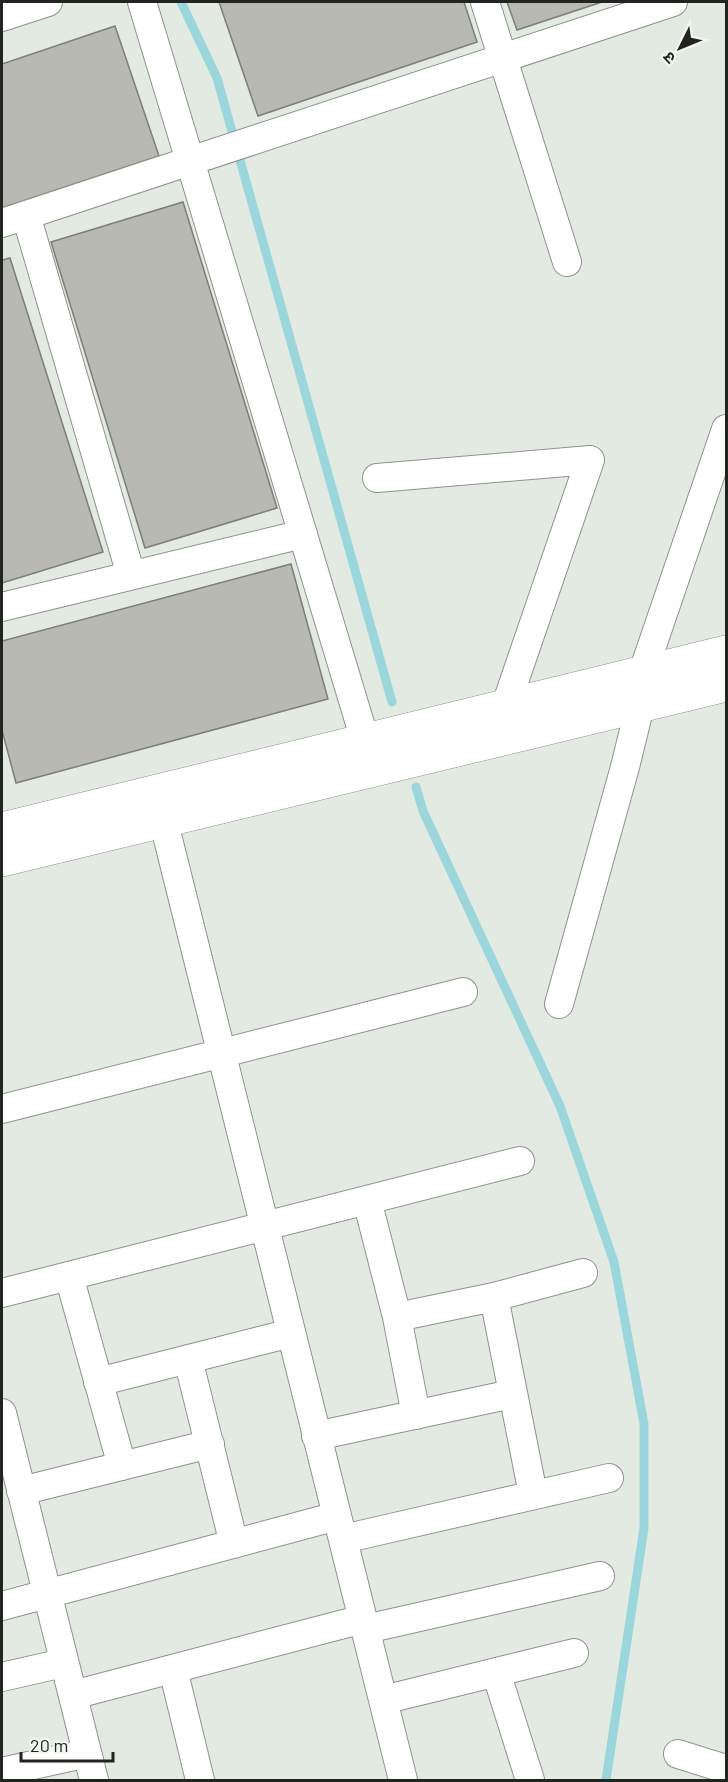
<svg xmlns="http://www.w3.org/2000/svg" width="728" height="1782" viewBox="0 0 728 1782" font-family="Barlow,'Noto Sans Devanagari',sans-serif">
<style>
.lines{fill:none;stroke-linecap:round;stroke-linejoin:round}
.stream{stroke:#99d7dc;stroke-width:9}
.building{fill:#b8b9b0;stroke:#7d7e75;stroke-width:1.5}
.minor-casing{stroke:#8d938c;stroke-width:30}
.tertiary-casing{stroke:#8d938c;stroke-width:34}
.minor{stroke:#fff;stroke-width:28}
.tertiary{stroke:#fff;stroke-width:33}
</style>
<rect width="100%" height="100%" fill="#e3eae2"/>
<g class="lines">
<path class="stream" d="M181 2 217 78 392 702
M416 787 423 811 560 1106 614 1262 644 1424V1528L606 1780"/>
</g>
<path class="building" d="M219 2H464L477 42 258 116Z
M507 2H602L517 30Z
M115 26 159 156 2 208V64Z
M183 202 277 508 145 548 51 242Z
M10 258 103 552 2 583V260Z
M291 564 328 699 16 783 2 730V641Z"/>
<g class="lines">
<defs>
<path id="minor" d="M142 2 365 740
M485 2 567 262
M2 17 48 2
M26 215 131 575
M2 223 673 2
M377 478 590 460 506 705
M2 607 303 534
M643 672 726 429
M158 799 403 1780
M559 1004 625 767 640 706
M2 1109 463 992
M367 1200 397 1317 416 1415
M69 1276 122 1466
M2 1293 520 1161
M494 1297 533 1494
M397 1317 494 1297 583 1273
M188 1359 234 1544
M98 1382 291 1333
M2 1413 94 1780
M316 1436 512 1394
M21 1491 210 1444
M343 1539 609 1478
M2 1606 337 1516
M366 1629 600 1576
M173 1669 200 1780
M496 1672 530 1780
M2 1677 63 1663
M73 1695 363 1619
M383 1700 574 1653
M678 1754 726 1769
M2 1772 87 1753"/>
<path id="tertiary" d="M2 829 726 652
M2 860 726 685"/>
</defs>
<use href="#minor" class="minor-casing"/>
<use href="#tertiary" class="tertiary-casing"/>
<use href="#minor" class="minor"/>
<use href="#tertiary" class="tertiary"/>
</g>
<rect width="728" height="1782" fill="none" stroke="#222421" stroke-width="6"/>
<g transform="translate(680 48) rotate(227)" stroke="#f1f7f0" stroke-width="4.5" paint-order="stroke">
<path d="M0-4.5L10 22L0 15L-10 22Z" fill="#222421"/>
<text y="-9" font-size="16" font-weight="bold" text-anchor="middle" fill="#222421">उ</text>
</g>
<path d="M21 1752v9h92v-9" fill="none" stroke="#222421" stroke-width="3"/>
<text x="30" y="1752" font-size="18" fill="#222421" stroke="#f1f7f0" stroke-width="4.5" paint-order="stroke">20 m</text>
</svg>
